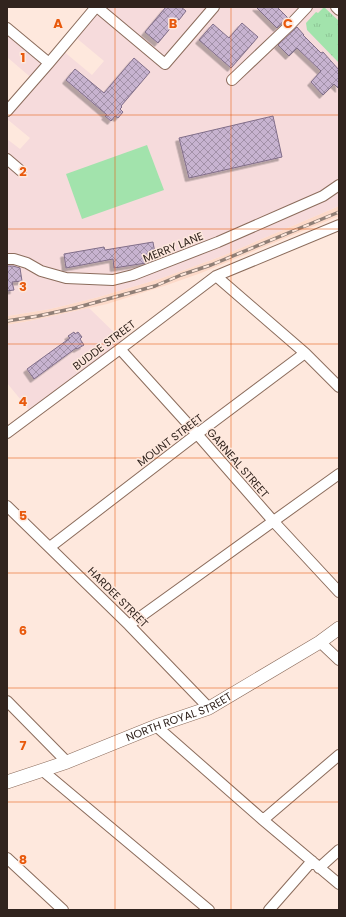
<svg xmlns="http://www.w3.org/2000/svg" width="346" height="917" viewBox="0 0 346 917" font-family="Poppins,sans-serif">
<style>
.built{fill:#fddac9}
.education{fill:#f6dbdc}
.grass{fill:url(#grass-tufts)}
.pitch{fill:#a2e3ac}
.building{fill:url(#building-cross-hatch);stroke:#816e89;filter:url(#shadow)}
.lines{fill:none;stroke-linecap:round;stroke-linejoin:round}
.minor-casing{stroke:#8b6c5c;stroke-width:12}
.major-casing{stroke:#8b6c5c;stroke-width:14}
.minor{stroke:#fff;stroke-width:10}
.major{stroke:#fff;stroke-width:13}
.rail-casing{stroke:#907f76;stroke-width:3.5}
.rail{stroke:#fee8dd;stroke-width:2;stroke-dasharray:6;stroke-linecap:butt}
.grid{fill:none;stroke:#e8590c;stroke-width:1;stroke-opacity:0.55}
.labels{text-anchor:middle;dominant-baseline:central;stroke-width:3;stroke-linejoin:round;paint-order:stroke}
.street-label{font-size:11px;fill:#31241e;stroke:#fee8dd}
.grid-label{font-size:13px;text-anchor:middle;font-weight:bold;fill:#e8590c;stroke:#fee8dd;stroke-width:3;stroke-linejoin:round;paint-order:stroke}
</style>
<defs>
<pattern id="grass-tufts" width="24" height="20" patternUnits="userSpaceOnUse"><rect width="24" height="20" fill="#a2e3ac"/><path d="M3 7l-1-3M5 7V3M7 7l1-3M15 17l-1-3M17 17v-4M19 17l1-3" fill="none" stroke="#8cc394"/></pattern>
<pattern id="building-cross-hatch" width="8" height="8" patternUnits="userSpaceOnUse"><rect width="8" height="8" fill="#c7b3d0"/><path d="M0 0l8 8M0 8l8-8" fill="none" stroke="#a291a8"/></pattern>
<filter id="shadow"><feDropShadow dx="-3.5" dy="3.5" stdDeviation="0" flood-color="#0004"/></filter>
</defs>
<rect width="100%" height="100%" fill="#fee8dd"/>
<path class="built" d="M339 206V216L201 273 167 285 107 304 35 320 7 325V316L50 309 95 298 162 278 222 256Z"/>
<path class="education" d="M98 7H339V206L222 256 162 278 95 298 50 309 7 316V139L20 149 30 138 7 119V113L35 81 7 57V30L49 65 62 50 92 75 104 61 74 36Z
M89 308 124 342 30 411 7 383V325L35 320Z"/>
<path class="grass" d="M324 7 339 21V63L307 30 306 23 316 12 318 13Z"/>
<path class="pitch" d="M147 145 164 190 82 219 66 174Z"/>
<path class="building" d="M166 7H181L186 11 179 20 178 19 158 43 145 32Z
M256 7H277L288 18 277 28Z
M242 23 258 37 231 68 199 40 213 24 229 38Z
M297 27 304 35H303L321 53 323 52 339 70V89L334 84 323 95 311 82 321 71 297 48 289 56 278 45Z
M134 58 150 72 121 106 122 107 120 109 123 112 118 118 115 116 111 121 105 116 107 115 66 80 75 69 104 93Z
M273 116 282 157 189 178 179 138Z
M153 242 156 259 146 263 114 268 113 259 66 268 64 254 104 247 105 250Z
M7 266H13L20 268 22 281 12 282 14 290 7 291Z
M74 332 75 334 78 332 82 337 80 339 84 345 77 349 76 348 34 379 27 369 70 338 68 336Z"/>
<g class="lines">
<defs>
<path id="minor" d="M97 7 165 64 214 7
M336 7 339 10
M7 28 49 63
M232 80 291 24 307 7
M7 111 49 63 96 7
M7 159 21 171
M7 259H14L27 263 41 271 66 278 113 280 133 275 218 242 291 210 323 196 339 185
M216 276 305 353 339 387
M120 349 197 434 274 522 339 592
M7 433 120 349 216 276 339 225
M7 506 129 625 209 708
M50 547 197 434 305 353
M129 625 339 474
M320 642 339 660
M7 701 67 762
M156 726 263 820 339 884
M43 771 209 910
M263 820 339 755
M7 858 63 910
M319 868 339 850
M269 910 312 861"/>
<g id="major">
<path id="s1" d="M7 782 67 762 156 726 209 708 320 642 339 628"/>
</g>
</defs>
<use href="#minor" class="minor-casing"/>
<use href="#major" class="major-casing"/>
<use href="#minor" class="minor"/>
<use href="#major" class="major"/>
<defs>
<path id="rail" d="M7 321 38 316 75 308 155 286 181 275 211 265 339 212"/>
</defs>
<use href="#rail" class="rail-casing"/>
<use href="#rail" class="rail"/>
</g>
<path class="grid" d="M115 7V910M231 7V910M7 115H339M7 229H339M7 344H339M7 458H339M7 573H339M7 688H339M7 802H339"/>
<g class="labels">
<g class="street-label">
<text transform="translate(173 247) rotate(-22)">MERRY LANE</text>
<text transform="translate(104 345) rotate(-37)">BUDDE STREET</text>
<text transform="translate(170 440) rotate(-37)">MOUNT STREET</text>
<text transform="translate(238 463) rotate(49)">GARNEAL STREET</text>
<text transform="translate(118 597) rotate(45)">HARDEE STREET</text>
<text stroke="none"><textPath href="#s1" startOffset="184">NORTH ROYAL STREET</textPath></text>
</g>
</g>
<g class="grid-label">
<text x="58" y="28">A</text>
<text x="173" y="28">B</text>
<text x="288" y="28">C</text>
<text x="23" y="62">1</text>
<text x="23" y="176">2</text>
<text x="23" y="291">3</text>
<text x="23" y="406">4</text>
<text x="23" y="520">5</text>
<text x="23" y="635">6</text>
<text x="23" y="750">7</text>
<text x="23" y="864">8</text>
</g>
<rect width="346" height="917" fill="none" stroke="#31241e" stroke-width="16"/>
</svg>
